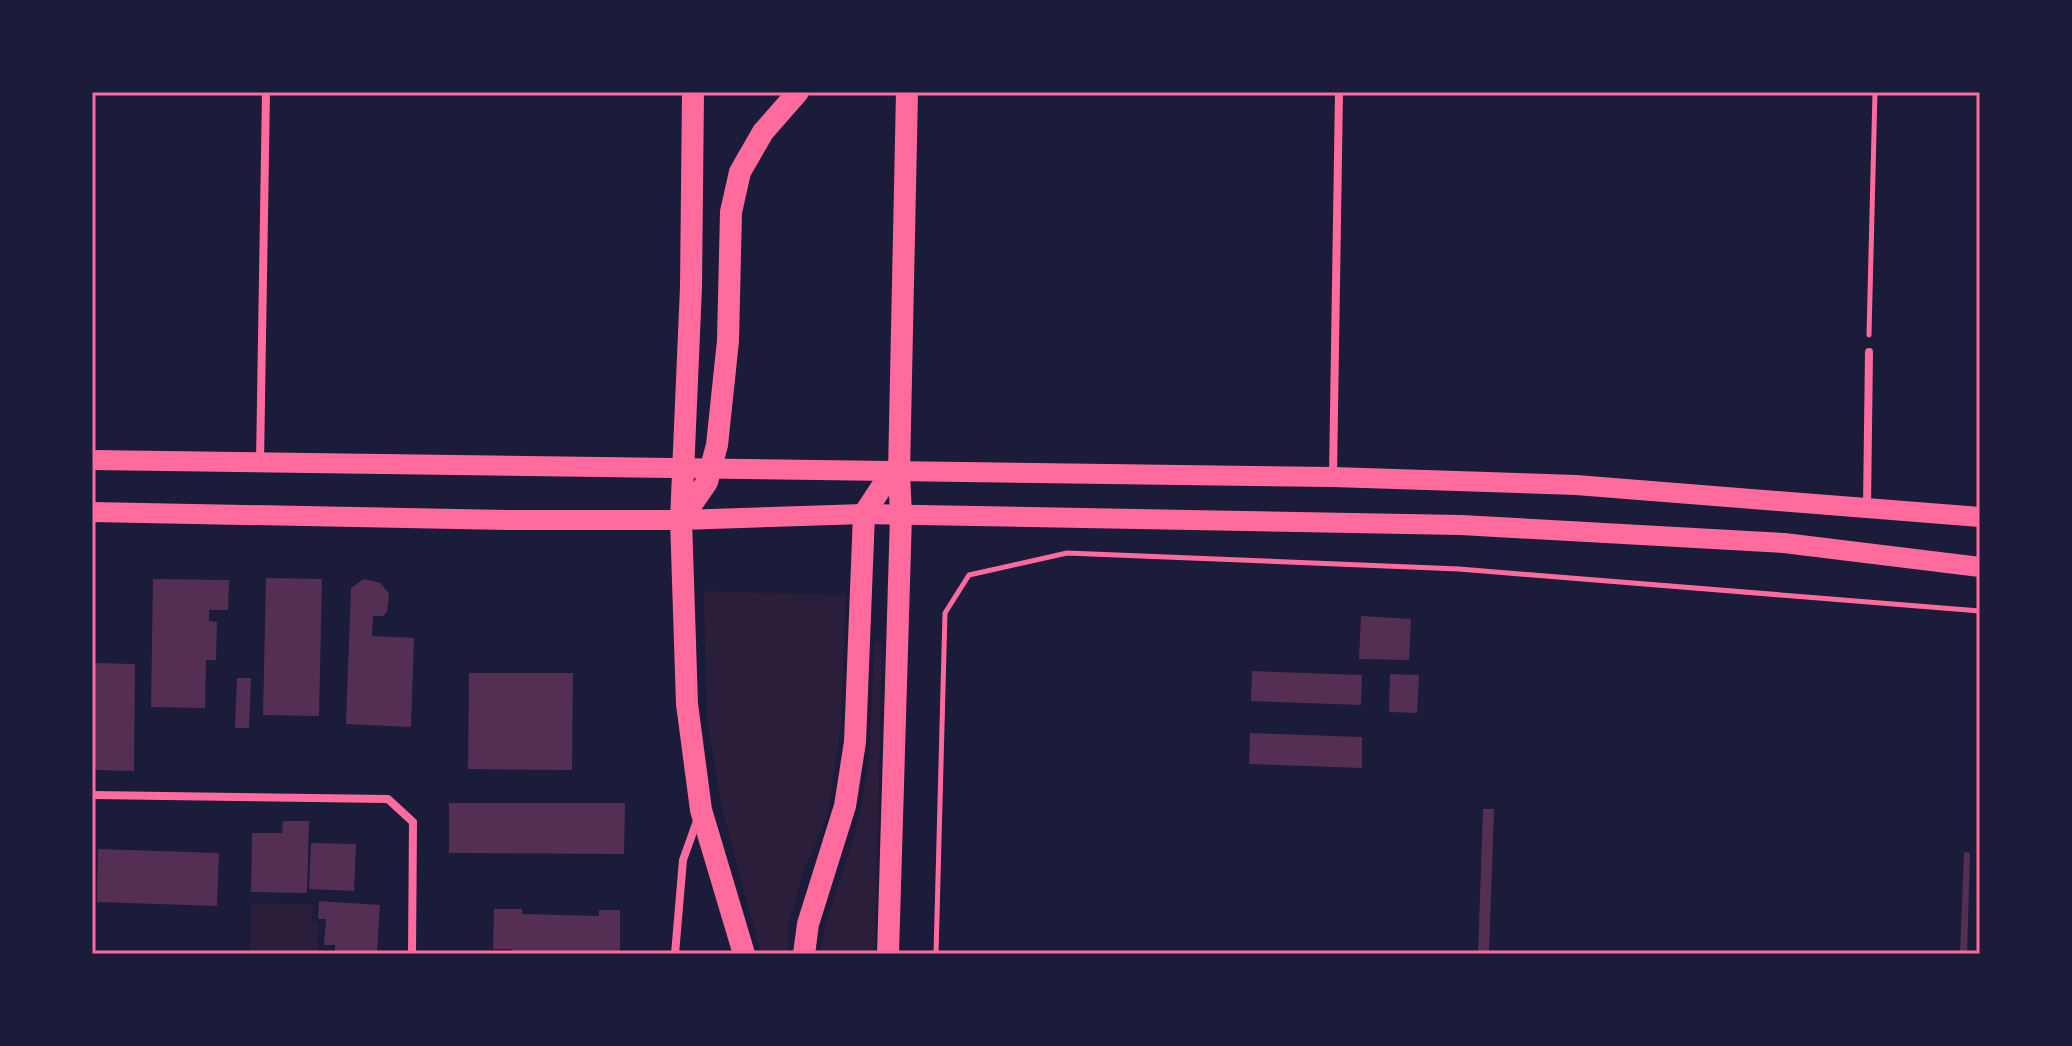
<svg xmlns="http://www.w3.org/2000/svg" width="2072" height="1046" viewBox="0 0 2072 1046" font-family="Raleway,sans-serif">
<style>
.green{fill:#2a1e3b}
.building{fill:#542f53}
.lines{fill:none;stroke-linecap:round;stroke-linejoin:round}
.path{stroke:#ff6b9d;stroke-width:5}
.minor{stroke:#ff6b9d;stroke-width:8}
.primary{stroke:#ff6b9d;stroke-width:20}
.trunk{stroke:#ff6b9d;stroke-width:22}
.neatline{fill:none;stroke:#ff6b9d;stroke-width:3}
</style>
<rect width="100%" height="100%" fill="#1b1b3a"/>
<path class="green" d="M704 591 846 595 841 728 827 818 804 869 788 927V954H761L723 813 707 721Z
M882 641 875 954H820C828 902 851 857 861 807 872 752 872 697 874 642Z
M251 903 313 904 312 922H318L317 954H250Z"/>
<path class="building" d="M266 578 322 579 319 716 263 715Z
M153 579 229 580 228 610H209V621L217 622 216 660H206L205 708 151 707Z
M364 579 381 583 389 594 387 612 383 616H373L372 636 414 638 411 727 346 724 351 588Z
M1361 616 1411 619 1409 660 1359 659Z
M92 663 135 664 134 771 92 770Z
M1252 671 1362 675 1361 705 1251 701Z
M469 673H573L572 770 468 769Z
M1390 674 1419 675 1417 713 1389 712Z
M237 678H251L249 728H235Z
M1250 733 1362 737V768L1249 764Z
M449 803H625L624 854 449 853Z
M1483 809H1494L1489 954H1478Z
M283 821H309L307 893 251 892 252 833H282Z
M311 843 356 844 354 891 309 889Z
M98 849 219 853 217 906 97 902Z
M1964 852 1970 853 1967 954H1960Z
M319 901 380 905 377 953 335 954V945H324L326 919H318Z
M494 909H522V914L599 916V910H620V954H512V949H493Z"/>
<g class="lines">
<path class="path" d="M1869 335 1875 92
M936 954 945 613 969 575 1067 553 1459 569 1980 611"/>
<path class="minor" d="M260 462 266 92
M1333 476 1339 92
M1867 506 1869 352
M92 795 388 799 413 822 412 954
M675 954 683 860 698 818"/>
<path class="primary" d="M92 460 1333 477 1576 485 1980 517
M92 512 507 520H681L864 514 1461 525 1784 543 1980 567"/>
<path class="trunk" d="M693 92 691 287 681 520 687 704 701 810 744 954
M681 520 707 482 717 445 728 341 731 212 740 172 763 132 798 92
M804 954 808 924 845 806 855 742 864 514 883 485 899 473
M888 954 901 515 899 473 907 92"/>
</g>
<rect width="2072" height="1046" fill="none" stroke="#1b1b3a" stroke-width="188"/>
<rect x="94" y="94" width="1884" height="858" class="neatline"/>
</svg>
